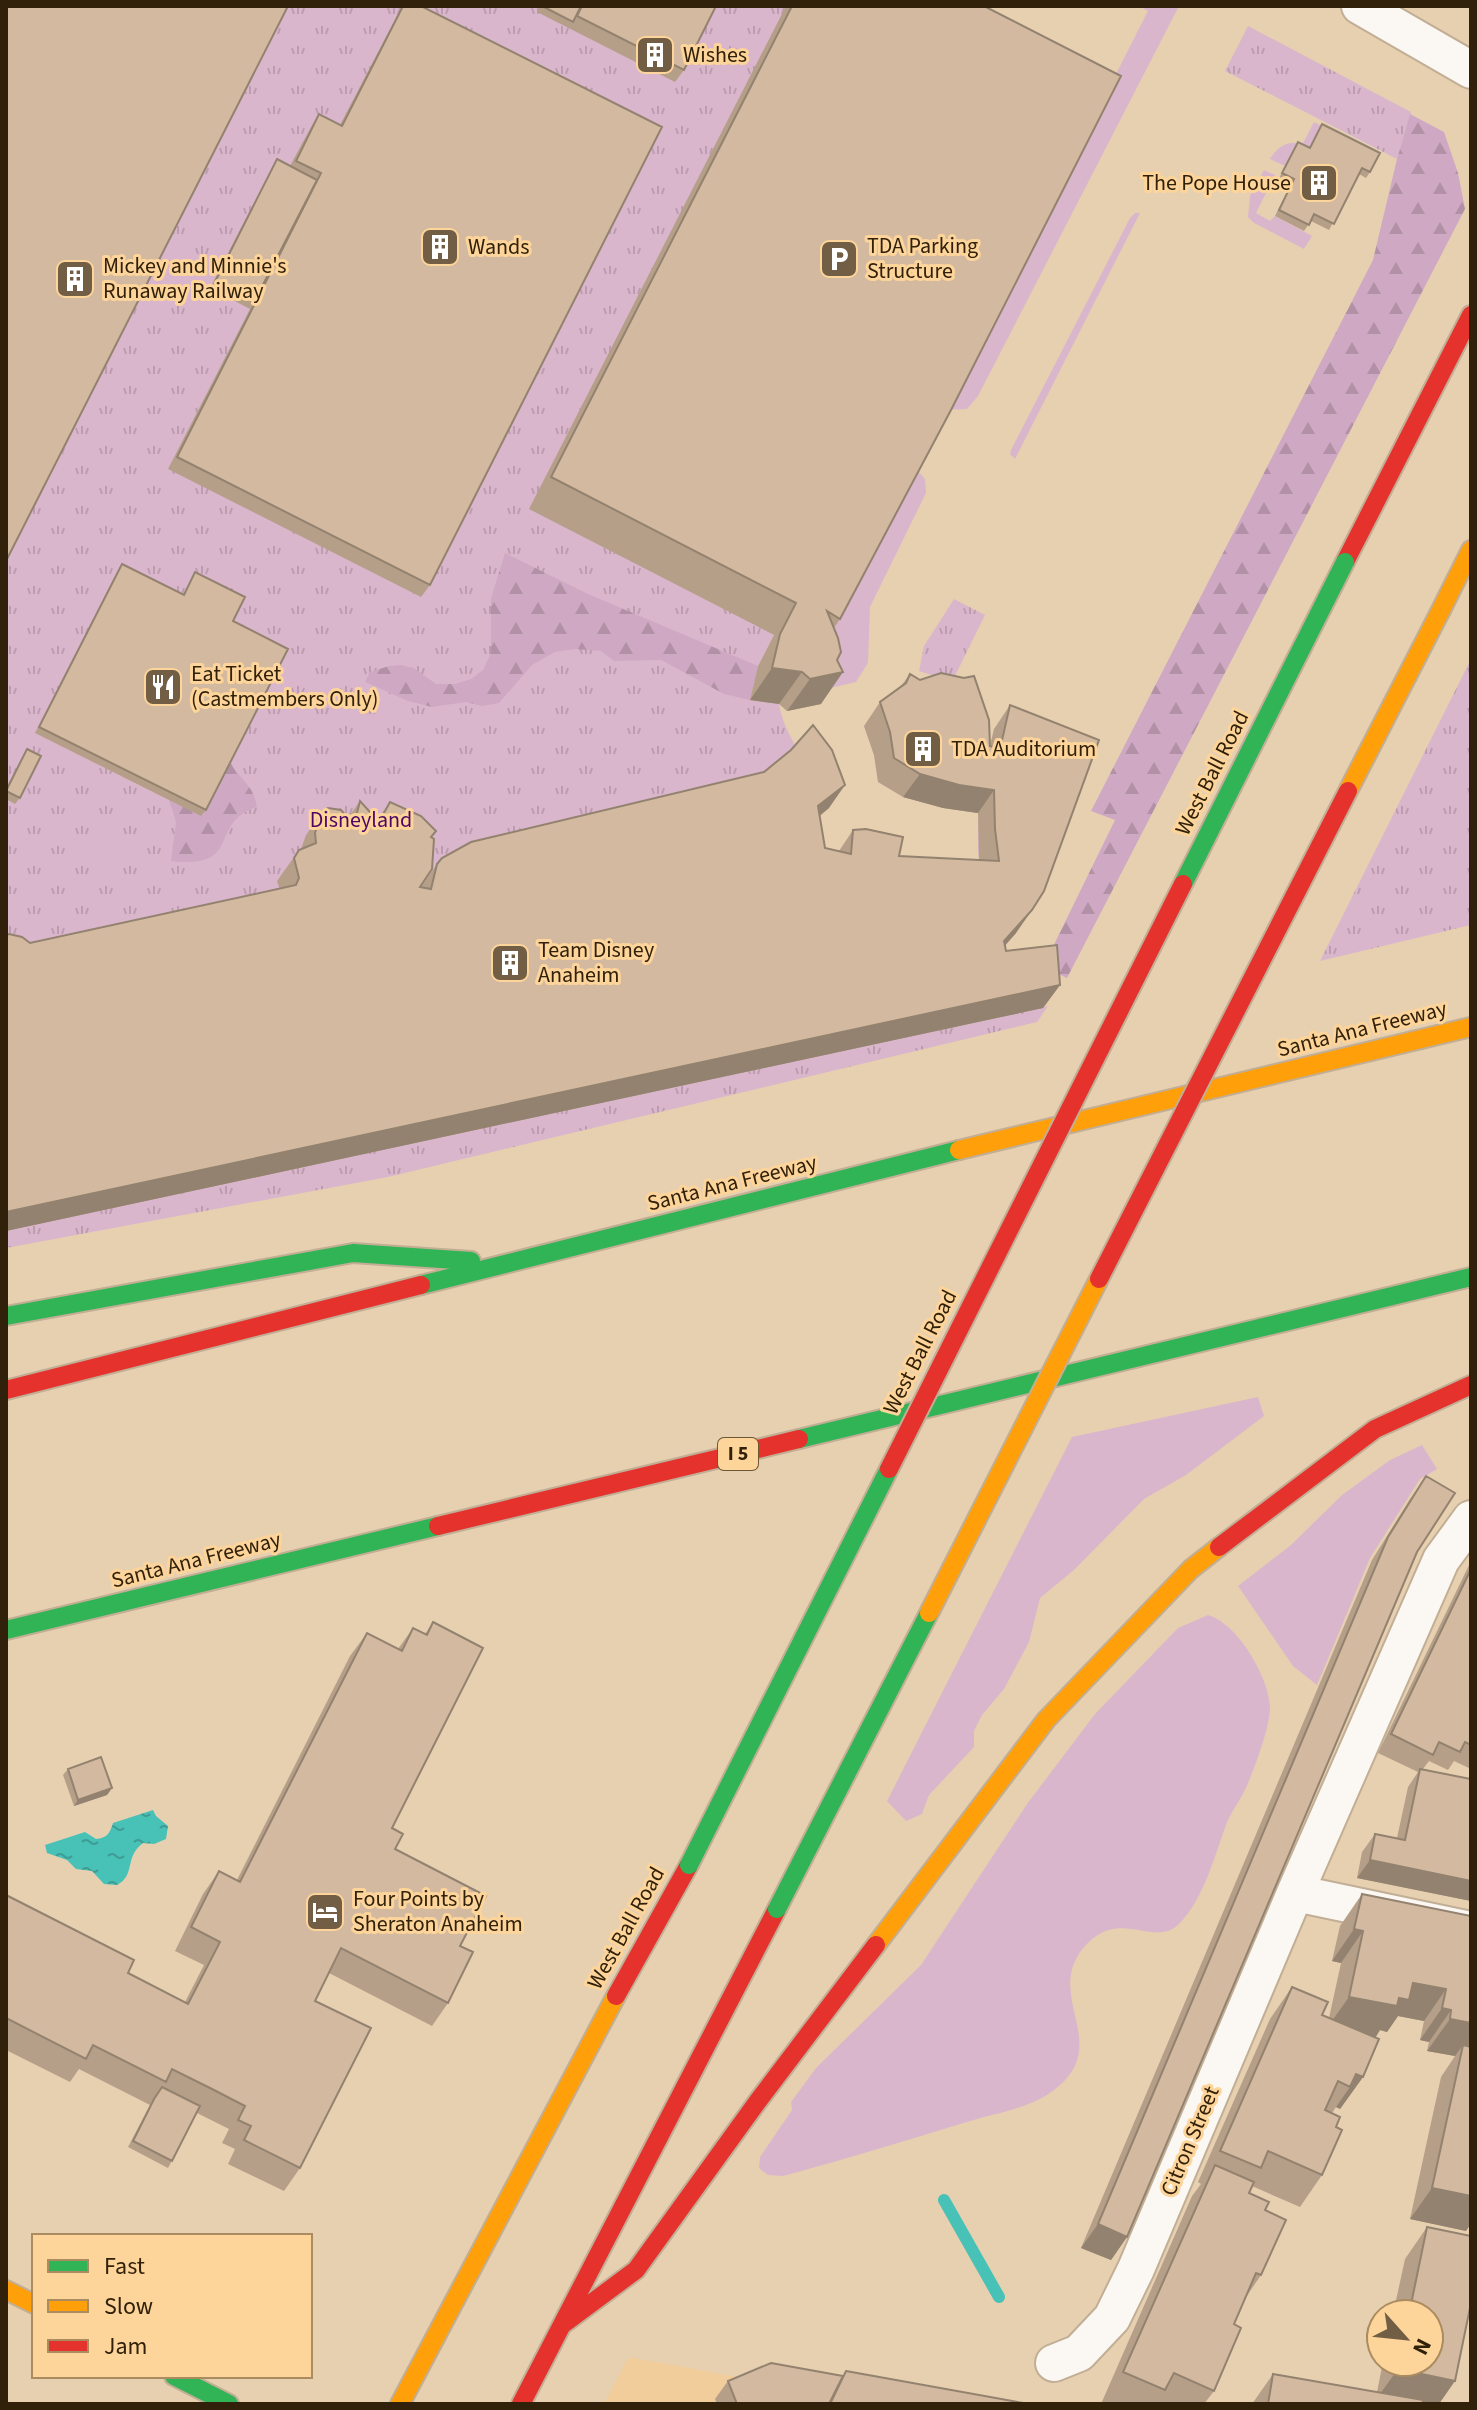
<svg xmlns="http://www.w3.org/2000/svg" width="1477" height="2410" viewBox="0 0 1477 2410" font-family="'Source Sans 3',sans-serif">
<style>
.built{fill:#f0cd9b}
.grass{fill:url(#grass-tufts)}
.forest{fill:url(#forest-firs)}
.garden{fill:#dab6cc}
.water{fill:url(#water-ripples)}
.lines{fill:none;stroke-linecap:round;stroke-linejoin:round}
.stream{stroke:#48c1b7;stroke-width:12}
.street-casing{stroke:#c1ae95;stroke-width:40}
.fast-casing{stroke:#c1ae95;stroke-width:22}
.slow-casing{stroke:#c1ae95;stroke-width:22}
.jam-casing{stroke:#c1ae95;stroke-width:22}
.street{stroke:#fbf8f3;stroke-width:36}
.fast{stroke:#30b455;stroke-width:18}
.slow{stroke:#ff9f0a;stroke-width:18}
.jam{stroke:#e5322d;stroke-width:18}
.fast-bridge-casing{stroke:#c1ae95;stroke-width:22;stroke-linecap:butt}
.slow-bridge-casing{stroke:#c1ae95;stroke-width:22;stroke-linecap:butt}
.jam-bridge-casing{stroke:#c1ae95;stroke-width:22;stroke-linecap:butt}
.fast-bridge{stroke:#30b455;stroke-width:18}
.slow-bridge{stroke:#ff9f0a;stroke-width:18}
.jam-bridge{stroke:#e5322d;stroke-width:18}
.wall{fill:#b59f89}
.shaded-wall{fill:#93826f}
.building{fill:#d2b99f;stroke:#93826f;stroke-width:2}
.labels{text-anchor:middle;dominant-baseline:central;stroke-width:6;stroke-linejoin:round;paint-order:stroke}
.shield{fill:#fdd49a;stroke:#6e5735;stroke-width:2}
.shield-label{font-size:20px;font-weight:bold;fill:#31210a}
.poi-label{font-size:22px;fill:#31210a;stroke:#fdd49a;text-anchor:start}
.street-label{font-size:22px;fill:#31210a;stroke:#fdd49a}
.park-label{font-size:22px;fill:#4e0566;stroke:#fdd49a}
</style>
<defs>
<pattern id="grass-tufts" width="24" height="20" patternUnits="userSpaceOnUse" patternTransform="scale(2)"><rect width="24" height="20" fill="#dab6cc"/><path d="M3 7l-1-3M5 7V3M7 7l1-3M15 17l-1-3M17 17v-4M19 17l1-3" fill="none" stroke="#bc9cae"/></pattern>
<pattern id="forest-firs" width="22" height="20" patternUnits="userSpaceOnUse" patternTransform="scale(2)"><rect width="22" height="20" fill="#cfa8c3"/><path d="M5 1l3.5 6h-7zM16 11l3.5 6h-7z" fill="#b290a6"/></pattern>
<pattern id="water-ripples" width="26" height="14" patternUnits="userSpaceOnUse" patternTransform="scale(2)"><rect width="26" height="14" fill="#48c1b7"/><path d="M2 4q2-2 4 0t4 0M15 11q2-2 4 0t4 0" fill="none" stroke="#3d9c93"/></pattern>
</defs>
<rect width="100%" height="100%" fill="#e7d0b0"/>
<path class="built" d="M628 2358H634L830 2394 825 2404H604Z"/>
<path class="grass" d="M6 6H787L774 635 758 666 750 700 779 704C786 744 817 770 829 808L802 830 809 872 983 883 978 852V813C941 808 910 801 878 782L874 755 864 726 984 771 994 729 1083 763 1016 933 988 965 1043 1007 1048 1006 1037 1022 388 1177 6 1248Z
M1248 26 1411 112 1397 159 1225 71Z
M954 599 985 615 952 682 919 671 924 646Z
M1471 659V925L1320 961Z"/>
<path class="forest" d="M1410 114 1444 132 1458 173 1465 209 1067 978 1043 967 1115 820 1091 811 1373 260 1397 159Z
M505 553 588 594 758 666 750 700 724 694 661 660 614 661 601 651 576 649 555 652 532 665 499 703 482 706 466 702 432 707 408 701 365 682 370 672 389 666 401 665 414 668 436 684H455L471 679 483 670 491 653V598Z
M230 761C239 780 253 783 257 807 206 824 245 869 171 861L176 822 169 800Z"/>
<path class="garden" d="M1139 6H1179L978 396 967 409 945 410 1148 11Z
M1314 122 1330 130 1305 154 1285 166 1270 159C1277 147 1288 139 1302 145Z
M1264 170 1275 175 1256 213 1270 221 1275 216 1312 236 1304 249 1254 223 1248 217 1250 196Z
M1135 213H1140L1015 459 1010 454 1011 450 1130 218Z
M915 468 925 479 926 493 870 607 868 663 856 682 826 689 818 650Z
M116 814 121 818 126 861 121 869 113 870 105 864 94 842 97 835 107 829Z
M1258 1397 1264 1416 1186 1475 1144 1499 1074 1570 1040 1598 1029 1642 1004 1689 982 1715 974 1731V1747L929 1795 922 1814 906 1821 887 1801 1072 1437Z
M1422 1445 1437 1469 1420 1479 1370 1558 1317 1685 1293 1666 1238 1586 1291 1545 1342 1495 1390 1460Z
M1208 1615C1237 1623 1269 1677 1270 1707 1270 1728 1254 1769 1246 1788 1241 1799 1233 1809 1228 1820 1215 1853 1205 1898 1179 1924 1152 1950 1118 1903 1081 1951 1047 1997 1109 2043 1059 2086 1036 2107 998 2113 970 2121 908 2140 846 2159 783 2176L768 2175 759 2168 760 2157 792 2110 791 2102 816 2068 921 1965 1027 1804 1095 1714 1178 1628Z"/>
<path class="water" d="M153 1810 156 1816 168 1826 166 1839 154 1844 143 1843C124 1857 136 1875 117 1885L104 1884 92 1871 76 1869 67 1860 47 1853 45 1845 85 1832 96 1839C107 1838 110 1833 113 1823Z"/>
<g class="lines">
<path class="stream" d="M944 2200 999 2297"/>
<defs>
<path id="street" d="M1360 6 1471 70
M1295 1893 1471 1930
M1054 2363 1079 2353 1112 2318 1136 2269 1295 1893 1441 1560 1471 1519"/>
<path id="fast" d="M421 1285 959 1150
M6 1316 353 1253 471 1261
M799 1439 1471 1277
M6 1630 438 1526
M174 2376 229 2404"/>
<path id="slow" d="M1441 610 1471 550
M959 1150 1471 1027
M876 1945 1046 1720 1191 1569 1219 1547
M6 2290 34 2304
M400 2404 616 1996"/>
<path id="jam" d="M1345 562 1471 315
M6 1390 421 1285
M438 1526 799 1439
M1219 1547 1375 1429 1471 1385
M616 1996 689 1865
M562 2325 636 2270 758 2101 876 1945
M521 2404 777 1909"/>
</defs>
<use href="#street" class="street-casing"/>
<use href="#fast" class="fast-casing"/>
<use href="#slow" class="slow-casing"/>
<use href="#jam" class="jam-casing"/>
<use href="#street" class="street"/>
<use href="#fast" class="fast"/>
<use href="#slow" class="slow"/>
<use href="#jam" class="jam"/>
<defs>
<path id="fast-bridge" d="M1183 884 1345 562
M689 1865 889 1469
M777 1909 929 1613"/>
<path id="slow-bridge" d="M1348 791 1441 610
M929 1613 1099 1279"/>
<path id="jam-bridge" d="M1099 1279 1348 791
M889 1469 1183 884"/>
</defs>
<use href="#fast-bridge" class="fast-bridge-casing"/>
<use href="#slow-bridge" class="slow-bridge-casing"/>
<use href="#jam-bridge" class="jam-bridge-casing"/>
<use href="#fast-bridge" class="fast-bridge"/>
<use href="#slow-bridge" class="slow-bridge"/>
<use href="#jam-bridge" class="jam-bridge"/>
</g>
<path class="wall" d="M402 6H421L430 585 421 597 168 469 251 307 250 309 210 288 273 166 277 159 290 166 311 127 319 114 340 125Z
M540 6H716L684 70 675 82 537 12Z
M786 6H984L840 619 834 628 837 660 821 704 787 711 779 704 750 700 758 666 774 635 529 509Z
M1322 124 1370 172 1366 178 1359 174 1329 230 1311 221 1304 231 1275 216 1290 186 1278 180 1298 142 1309 148Z
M122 564 183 594 195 572 233 621 206 810 201 816 35 733 118 570Z
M910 674 990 746 994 729 1010 705 1016 933 1005 945 1006 951 1060 985 1043 1008 6 1231V935L30 943 280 890 277 881 299 850 301 849 306 835 322 812 348 818 360 801 377 820 390 802 432 838 421 887 437 864 829 808 820 816 825 848 839 851 853 830 899 856 979 860 978 813 943 808 903 797 878 782 874 755 864 726 880 702 901 686Z
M27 749 20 798 15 804 6 799V788Z
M1426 1476 1417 1552 1127 2237 1111 2260 1081 2248 1372 1560 1410 1499Z
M1471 1561V1769L1454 1761 1448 1770 1429 1761 1423 1769 1471 1779V1901L1357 1878 1362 1852 1375 1834 1397 1838 1408 1787 1418 1772 1378 1753Z
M433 1622 392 1828 395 1849 460 1946 448 2003 432 2026 329 1973 315 2001 300 2168 284 2191 228 2164 235 2149 222 2143 229 2129 197 2113 168 2168 128 2147 150 2105 79 2069 70 2082 6 2050V1895L128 1973 185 2002 204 1965 175 1951 203 1894 219 1871 237 1880 350 1656 367 1633 398 1649 413 1628 425 1634Z
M68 1769 112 1788 107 1795 74 1806 63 1775Z
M1362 1894 1471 1916 1466 2231 1410 2219 1441 2077 1455 2056 1427 2051 1429 2042 1420 2040 1424 2021 1398 2016 1387 2032 1380 2030 1375 2038 1363 2077 1340 2109 1336 2107 1332 2113 1336 2127 1322 2175 1300 2207 1252 2186 1249 2193 1265 2210 1261 2275 1244 2300 1234 2324 1214 2391 1204 2404H1101L1192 2196 1201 2184 1198 2182 1270 2019 1292 1987 1322 2015 1329 2018 1341 1963 1332 1961 1340 1926Z
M1427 2227 1439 2404H1252L1273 2374 1377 2392 1383 2362H1429V2314H1393L1405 2259Z
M846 2371 1029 2404H717L715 2399 728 2381 843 2376Z"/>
<path class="shaded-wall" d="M772 668 802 672 779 704 750 700Z
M843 672 821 704 787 711 810 679Z
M920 774 994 790 978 813 943 808 903 797Z
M845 785 829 808 802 829 818 806Z
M1032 910 1016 933 988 965 1004 941Z
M1060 985 1043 1008 6 1231V1212Z
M112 1788 107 1795 74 1806 78 1800Z
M1370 1860 1471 1881V1901L1357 1878Z
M1354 1929 1363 1931 1341 1963 1332 1961Z
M1413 1983 1446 1989 1424 2021 1398 2016 1387 2032 1380 2030 1375 2038 1327 2028 1349 1997Z
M1442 2008 1451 2010 1429 2042 1420 2040Z
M1450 2019 1471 2023V2059L1463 2045 1455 2056 1427 2051Z
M1356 2074 1363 2077 1340 2109 1336 2107 1350 2087Z
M1432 2188 1471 2196V2224L1466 2231 1410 2219Z
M1098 2224 1127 2237 1111 2260 1081 2248Z
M1398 2369 1455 2381 1439 2404H1391L1375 2401Z"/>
<path class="building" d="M6 6H288L6 561Z
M403 6H421L662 127 430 585 177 457 321 173 296 161 319 114 342 126Z
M542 6H581L573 22Z
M582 6H716L684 70 577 16Z
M792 6H984L1121 76 951 410 840 619 827 611 838 638 841 652 837 660 843 672 810 679 802 672 772 668 780 634 796 603 551 477Z
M1322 124 1380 153 1370 172 1362 168 1334 224 1314 214 1309 225 1279 210 1294 179 1282 173 1298 142 1310 148Z
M277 159 317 180 254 302 215 282Z
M122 564 184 595 195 572 245 597 233 621 288 649 206 810 39 727Z
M941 673 964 678 974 676 989 720 990 746 1000 749 1010 705 1099 740 1044 891 1032 910 1004 941 1006 951 1057 945 1060 985 6 1212V935L9 934 22 937 30 943 296 885 299 878 294 858 299 850 316 843 315 833 322 812 328 808 341 810 354 825 360 801 379 822 390 802 421 816 436 831 431 837 434 839 432 869 420 887 431 889 437 864 442 858 471 842 764 772 791 750 813 725 832 750 845 785 818 806 825 848 851 854 853 830 866 829 903 837 899 856 999 861 995 829 994 790 959 785 920 774 894 758 890 732 880 702 906 683 910 674 920 680Z
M27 749 41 756 20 798 6 791Z
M1426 1476 1455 1493 1417 1552 1127 2237 1098 2224 1388 1537Z
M1471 1569V1745L1465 1742 1460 1752 1439 1742 1433 1755 1391 1734Z
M433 1622 483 1648 392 1828 403 1834 395 1849 486 1896 460 1946 473 1952 448 2003 341 1948 315 2001 371 2028 300 2168 244 2140 251 2126 238 2120 245 2106 212 2089 172 2069 166 2082 93 2045 86 2059 6 2018V1895L134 1960 128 1973 188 2004 220 1942 191 1927 219 1871 240 1882 367 1633 402 1651 413 1628 427 1635Z
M101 1757 112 1788 78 1800 68 1769Z
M1420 1769 1471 1779V1881L1370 1860 1375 1834 1405 1840Z
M1362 1894 1471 1916V2023L1450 2019 1451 2010 1442 2008 1446 1989 1413 1983 1409 2000 1399 1998 1397 2006 1349 1997 1363 1931 1354 1929Z
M1292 1987 1328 2002 1322 2015 1379 2039 1363 2077 1356 2074 1350 2087 1338 2081 1325 2110 1340 2117 1336 2127 1342 2130 1322 2175 1268 2151 1261 2168 1220 2151Z
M1463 2045 1471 2047V2196L1432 2188Z
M162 2087 200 2106 172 2161 133 2141 154 2099Z
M1215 2165 1254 2182 1249 2193 1269 2202 1265 2210 1286 2220 1261 2275 1256 2273 1234 2324 1241 2328 1214 2391 1174 2373 1165 2390 1123 2372Z
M1427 2227 1471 2236V2303L1455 2381 1398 2369 1399 2362H1429V2314H1409Z
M771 2363 843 2376 829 2404H737L728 2381Z
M846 2371 1029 2404H830Z
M1273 2374 1423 2400 1422 2404H1268Z"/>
<defs>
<symbol id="building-square" viewBox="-11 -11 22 22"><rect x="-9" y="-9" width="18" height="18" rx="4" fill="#715e44" stroke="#fdd49a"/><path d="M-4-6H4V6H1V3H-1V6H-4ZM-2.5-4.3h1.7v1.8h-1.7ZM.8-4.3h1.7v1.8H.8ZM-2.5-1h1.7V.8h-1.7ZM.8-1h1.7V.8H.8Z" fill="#fff"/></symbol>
<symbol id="parking-square" viewBox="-11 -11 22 22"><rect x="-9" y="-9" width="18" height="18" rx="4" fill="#715e44" stroke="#fdd49a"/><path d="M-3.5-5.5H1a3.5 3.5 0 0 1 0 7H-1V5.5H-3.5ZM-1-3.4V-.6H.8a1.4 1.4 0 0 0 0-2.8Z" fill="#fff"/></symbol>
<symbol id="restaurant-square" viewBox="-11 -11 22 22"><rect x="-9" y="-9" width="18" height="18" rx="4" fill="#715e44" stroke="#fdd49a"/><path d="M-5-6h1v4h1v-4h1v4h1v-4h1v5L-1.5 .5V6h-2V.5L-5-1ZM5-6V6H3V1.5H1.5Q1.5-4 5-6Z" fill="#fff"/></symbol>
<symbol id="hotel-square" viewBox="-11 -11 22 22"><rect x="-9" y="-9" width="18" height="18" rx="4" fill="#715e44" stroke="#fdd49a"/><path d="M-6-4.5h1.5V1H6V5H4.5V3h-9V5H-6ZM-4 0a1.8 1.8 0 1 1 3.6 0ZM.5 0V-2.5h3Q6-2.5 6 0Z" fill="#fff"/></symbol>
</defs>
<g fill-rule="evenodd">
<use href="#building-square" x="633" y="33" width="44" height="44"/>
<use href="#building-square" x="1297" y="161" width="44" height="44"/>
<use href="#building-square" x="418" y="225" width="44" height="44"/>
<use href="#parking-square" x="817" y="237" width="44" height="44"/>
<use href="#building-square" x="53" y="257" width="44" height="44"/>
<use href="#restaurant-square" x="141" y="665" width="44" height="44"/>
<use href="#building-square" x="901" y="727" width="44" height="44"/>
<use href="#building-square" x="488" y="941" width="44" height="44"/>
<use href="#hotel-square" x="303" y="1890" width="44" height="44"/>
</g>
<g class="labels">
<rect class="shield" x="718" y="1438" width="40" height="32" rx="6"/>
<g class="shield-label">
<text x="738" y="1454">I 5</text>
</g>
<g class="poi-label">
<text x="683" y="55">Wishes</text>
<text x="1291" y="183" text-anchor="end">The Pope House</text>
<text x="867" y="246">TDA Parking<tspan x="867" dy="25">Structure</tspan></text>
<text x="468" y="247">Wands</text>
<text x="103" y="266">Mickey and Minnie's<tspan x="103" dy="25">Runaway Railway</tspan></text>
<text x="191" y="674">Eat Ticket<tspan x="191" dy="25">(Castmembers Only)</tspan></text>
<text x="951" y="749">TDA Auditorium</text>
<text x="538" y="950">Team Disney<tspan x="538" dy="25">Anaheim</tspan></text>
<text x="353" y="1899">Four Points by<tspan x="353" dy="25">Sheraton Anaheim</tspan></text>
</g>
<g class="street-label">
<text transform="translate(1212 773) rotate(-63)">West Ball Road</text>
<text transform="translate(1362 1029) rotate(-14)">Santa Ana Freeway</text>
<text transform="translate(732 1183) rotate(-14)">Santa Ana Freeway</text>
<text transform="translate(920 1352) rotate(-63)">West Ball Road</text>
<text transform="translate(196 1560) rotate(-14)">Santa Ana Freeway</text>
<text transform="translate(626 1928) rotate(-61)">West Ball Road</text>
<text transform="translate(1190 2141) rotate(-67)">Citron Street</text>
</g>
<g class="park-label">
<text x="361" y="820">Disneyland</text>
</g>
</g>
<rect width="1477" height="2410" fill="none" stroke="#31210a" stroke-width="16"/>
<rect x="32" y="2234" width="280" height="144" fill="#fdd49a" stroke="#ab8c60" stroke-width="2"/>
<rect x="48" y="2260" width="40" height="12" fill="#30b455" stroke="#ab8c60" stroke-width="2"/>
<text x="104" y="2274" font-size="24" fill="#31210a">Fast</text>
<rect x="48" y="2300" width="40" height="12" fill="#ff9f0a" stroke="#ab8c60" stroke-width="2"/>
<text x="104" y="2314" font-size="24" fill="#31210a">Slow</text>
<rect x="48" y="2340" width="40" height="12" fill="#e5322d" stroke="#ab8c60" stroke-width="2"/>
<text x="104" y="2354" font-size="24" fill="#31210a">Jam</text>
<g transform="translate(1405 2338) rotate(117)"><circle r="38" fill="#fdd49a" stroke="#ab8c60" stroke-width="2"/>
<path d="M0-6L14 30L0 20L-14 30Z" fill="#715e44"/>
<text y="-12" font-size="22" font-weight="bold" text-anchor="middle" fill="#31210a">N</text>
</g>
</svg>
